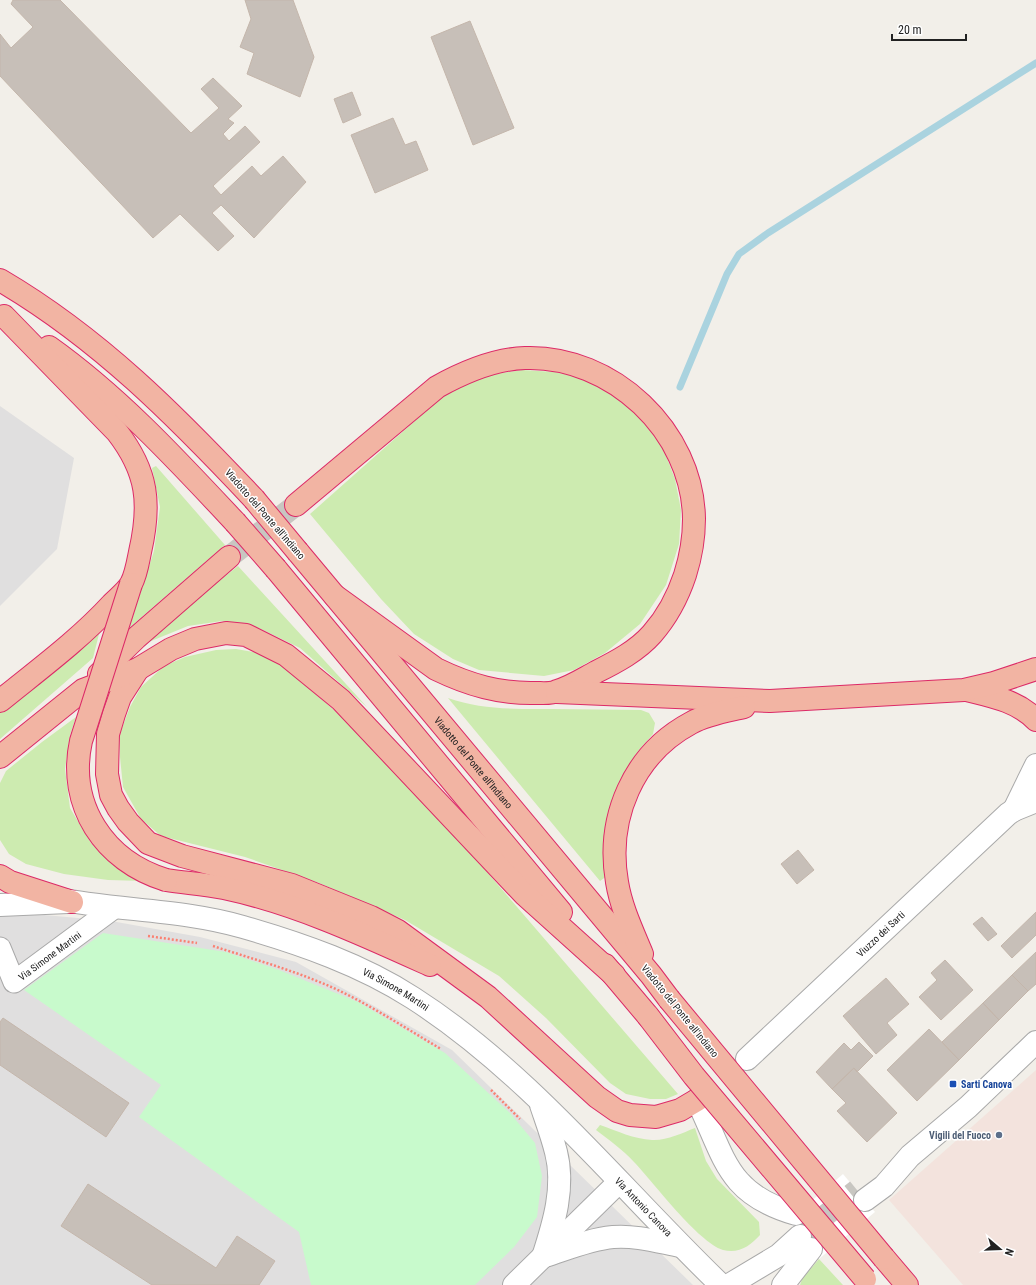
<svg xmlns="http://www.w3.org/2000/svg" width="1036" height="1285" viewBox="0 0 1036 1285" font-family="'Roboto Condensed',sans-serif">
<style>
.residential{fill:#e0dfdf}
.military{fill:#f3e3dd}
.grass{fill:#cdebb0}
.park{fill:#c8facc}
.pier{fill:#fff}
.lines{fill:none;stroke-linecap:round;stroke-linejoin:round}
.stream{stroke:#aad3df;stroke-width:7}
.building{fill:#c7bfb8;stroke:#c4b6ab}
.tertiary-tunnel{stroke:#c8c6c1;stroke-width:22;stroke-dasharray:22 11;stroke-linecap:butt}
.trunk-tunnel{stroke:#c8c6c1;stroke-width:22;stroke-dasharray:22 11;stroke-linecap:butt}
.minor-casing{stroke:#a9a9a9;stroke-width:23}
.tertiary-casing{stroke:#a9a9a9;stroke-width:24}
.trunk-casing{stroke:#dc2a67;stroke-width:24}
.path{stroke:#fa8072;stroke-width:2.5;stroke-dasharray:2 2;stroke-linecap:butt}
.minor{stroke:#fff;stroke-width:21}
.tertiary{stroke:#fff;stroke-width:22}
.trunk{stroke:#f2b4a3;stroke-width:22}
.trunk-bridge-casing{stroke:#dc2a67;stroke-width:24;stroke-linecap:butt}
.trunk-bridge{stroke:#f2b4a3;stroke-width:22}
.transit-dot{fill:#1a4fb4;stroke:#fff;stroke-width:1.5}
.service-dot{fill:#5c6f8a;stroke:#fff;stroke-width:1.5}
.labels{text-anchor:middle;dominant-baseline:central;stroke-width:3;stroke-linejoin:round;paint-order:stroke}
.street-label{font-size:10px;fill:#222;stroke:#fff}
.transit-label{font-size:10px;font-weight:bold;fill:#164399;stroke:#fff;text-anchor:start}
.service-label{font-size:10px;font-weight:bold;fill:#4e5e75;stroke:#fff;text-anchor:end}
</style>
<rect width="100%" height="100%" fill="#f2efe9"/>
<path class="residential" d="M0 406 74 458 57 549 0 606Z
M0 911 111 921 200 937 296 962 452 1050 693 1285H0Z"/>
<path class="military" d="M1036 1070V1285H963L889 1200Z"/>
<path class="grass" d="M522 370 555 372 589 379 631 406 660 440 675 479 681 510 679 544 666 585 640 624 605 653 574 670 544 676 479 670 453 659 414 634 381 599 310 514 443 396 483 376Z
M156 466 225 545 129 628 154 551 160 507 152 468Z
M238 566 367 707 300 648 259 628 222 621 188 626 134 648Z
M100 630 93 658 0 739V712Z
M236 649 271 655 375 746 431 807 678 1094 666 1099H650L626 1094 610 1083 546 1018 499 976 405 920 319 883 245 857 161 836 141 819 123 787 120 757 119 736 130 707 141 687 164 666 185 657 216 650Z
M448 698C482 710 516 709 552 709 582 709 611 710 641 710L649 713 655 723 653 734 639 750 626 769 613 802 607 876 600 881Z
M76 717 70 735 65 769 70 808 91 843 113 865 143 881 108 880 64 874 26 864 9 854 0 840V783L6 771 42 742Z
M600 1125C617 1131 634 1139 652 1140 666 1141 682 1133 695 1128L706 1161 717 1179 759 1222 760 1235C750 1246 739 1254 723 1250 698 1242 654 1183 634 1162 623 1150 609 1140 596 1130Z
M819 1259 843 1285H800L802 1279Z"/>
<path class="park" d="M103 933 226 952 279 970 358 1002 445 1053 510 1113 535 1143 542 1176 537 1217 514 1247 475 1285H311L299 1232 139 1117 161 1085 24 990Z"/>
<path class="pier" d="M843 1174 875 1212 819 1259 788 1221Z"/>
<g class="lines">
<path class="stream" d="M680 387 727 274 739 254 768 233 1036 63"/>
</g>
<path class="building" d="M13 0H60L191 133 219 108 201 89 213 78 242 106 228 119 234 123 223 134 229 141 245 126 260 142 213 186 221 195 252 166 261 176 283 156 306 182 254 238 221 205 212 213 234 236 218 251 180 214 153 238 0 76V34L11 48 33 27 11 4Z
M245 0H293L314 57 300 97 247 74 254 53 240 47 251 19Z
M470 21 514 128 473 145 431 37Z
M352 92 361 115 343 123 334 99Z
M393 118 405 145 416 141 428 170 375 193 351 135Z
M798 850 814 870 797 884 781 864Z
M1036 912V935L1012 958 1001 946Z
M982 917 997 934 988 941 973 924Z
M1036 952V984L1028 991 1012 975Z
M945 960 973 990 941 1020 919 997 937 980 931 973Z
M1012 975 1028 991 999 1020 983 1003Z
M886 978 909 1004 887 1023 897 1035 876 1054 843 1016Z
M983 1003 999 1020 959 1060 942 1042Z
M3 1018 129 1103 106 1137 0 1065V1022Z
M929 1029 959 1060 917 1101 887 1070Z
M859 1042 873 1056 857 1072 854 1068 832 1089 816 1072 844 1043 851 1050Z
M854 1068 897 1113 867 1142 837 1111 846 1103 832 1089Z
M88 1184 216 1268 237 1236 275 1261 259 1285H152L61 1226Z"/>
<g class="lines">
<path class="tertiary-tunnel" d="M697 1100 745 1061
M800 1236 857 1190"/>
<path class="trunk-tunnel" d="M229 557 296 505"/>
<defs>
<g id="minor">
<path id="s1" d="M0 948 14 982 114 908"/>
</g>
<g id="tertiary">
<path d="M1014 810 1036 765"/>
<path id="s2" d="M53 898C117 911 181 909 243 927 302 944 362 965 413 998 530 1073 621 1189 721 1285"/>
<path d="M0 905 68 902"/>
<path id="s3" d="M747 1059 1008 814 1014 810 1036 801"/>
<path d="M697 1100C725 1157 726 1194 796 1214"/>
<path d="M541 1105C546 1120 552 1136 556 1152 565 1187 554 1223 543 1257"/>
<path d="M865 1200 884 1186 910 1156 968 1107 1036 1042"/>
<path d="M548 1255C569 1248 591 1239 613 1237 635 1235 659 1242 680 1246"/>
<path d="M514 1285 619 1182"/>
<path d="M729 1285 779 1255 800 1236"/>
<path d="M783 1285 811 1249"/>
</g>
<g id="trunk">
<path d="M0 280C99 338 176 416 254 499"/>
<path d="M49 347C118 396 177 460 235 522"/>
<path d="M296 505 437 387C464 372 494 359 525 358 612 355 693 431 694 519 694 538 691 556 685 575 678 596 667 617 652 634 637 651 616 662 596 672 583 679 571 687 557 691 551 694 543 693 536 693 500 694 469 685 436 669L335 596"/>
<path id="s4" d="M298 552 651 975 669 999"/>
<path d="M276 569 561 912"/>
<path d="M138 669 120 697 114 714 108 734 107 774 111 795 118 808 128 822 148 843 182 856 292 885 371 917 398 931 488 997 597 1097 617 1111 630 1115 656 1117 680 1110 697 1100"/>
<path d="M99 674 136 638 229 557"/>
<path d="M967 690C991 696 1018 701 1036 720"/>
<path d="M557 692 770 701 964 690 994 683 1036 669"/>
<path d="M0 701C38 670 79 640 112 604 118 598 127 591 131 584 136 575 138 562 140 552 151 504 148 472 117 432L4 316"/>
<path d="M0 757 83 690 138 669 171 649 195 639 226 633 246 635 286 655 341 700 524 894 614 975"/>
<path d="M0 876 10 882 72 902"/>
<path d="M166 880C185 883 205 884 224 888 295 903 364 935 430 965"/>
<path d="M642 954C632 930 621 907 617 882 606 818 633 754 691 723 707 714 727 711 744 707"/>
<path d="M605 965 648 1016"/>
<path d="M884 1258 907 1285"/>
</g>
</defs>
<use href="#minor" class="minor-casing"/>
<use href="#tertiary" class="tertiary-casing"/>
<use href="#trunk" class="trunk-casing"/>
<path class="path" d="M148 936 197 943
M213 946C256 960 300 972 340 991 375 1008 407 1029 441 1049
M491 1090 520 1119"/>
<use href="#minor" class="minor"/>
<use href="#tertiary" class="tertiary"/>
<use href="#trunk" class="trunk"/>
<defs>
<path id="trunk-bridge" d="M254 499 298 552
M235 522 276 569
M131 584 81 741C67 805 104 861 166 880
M669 999 884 1258
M648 1016 694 1076 865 1279"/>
</defs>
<use href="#trunk-bridge" class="trunk-bridge-casing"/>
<use href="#trunk-bridge" class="trunk-bridge"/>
</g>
<rect class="transit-dot" x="949" y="1080" width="8" height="8" rx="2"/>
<circle class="service-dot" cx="999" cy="1135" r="4"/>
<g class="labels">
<g class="street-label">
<text transform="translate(265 514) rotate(49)">Viadotto del Ponte all'Indiano</text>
<text stroke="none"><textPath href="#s4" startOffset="274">Viadotto del Ponte all'Indiano</textPath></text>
<text stroke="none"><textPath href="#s3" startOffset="183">Viuzzo dei Sarti</textPath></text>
<text stroke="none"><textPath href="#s1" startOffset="81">Via Simone Martini</textPath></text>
<text stroke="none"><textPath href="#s2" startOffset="358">Via Simone Martini</textPath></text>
<text transform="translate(680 1011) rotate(51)">Viadotto del Ponte all'Indiano</text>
<text stroke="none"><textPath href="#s2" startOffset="689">Via Antonio Canova</textPath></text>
</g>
<g class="transit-label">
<text x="961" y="1084">Sarti Canova</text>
</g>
<g class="service-label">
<text x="991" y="1135">Vigili del Fuoco</text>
</g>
</g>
<g transform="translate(1000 1249) rotate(109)" stroke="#ffffff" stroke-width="3" paint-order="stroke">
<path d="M0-3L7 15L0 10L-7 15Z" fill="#222222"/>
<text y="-6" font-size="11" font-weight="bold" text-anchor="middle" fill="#222222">N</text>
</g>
<path d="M892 34v6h74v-6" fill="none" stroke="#222222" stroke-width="2"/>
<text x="898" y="34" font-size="12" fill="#222222" stroke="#ffffff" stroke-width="3" paint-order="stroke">20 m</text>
</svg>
